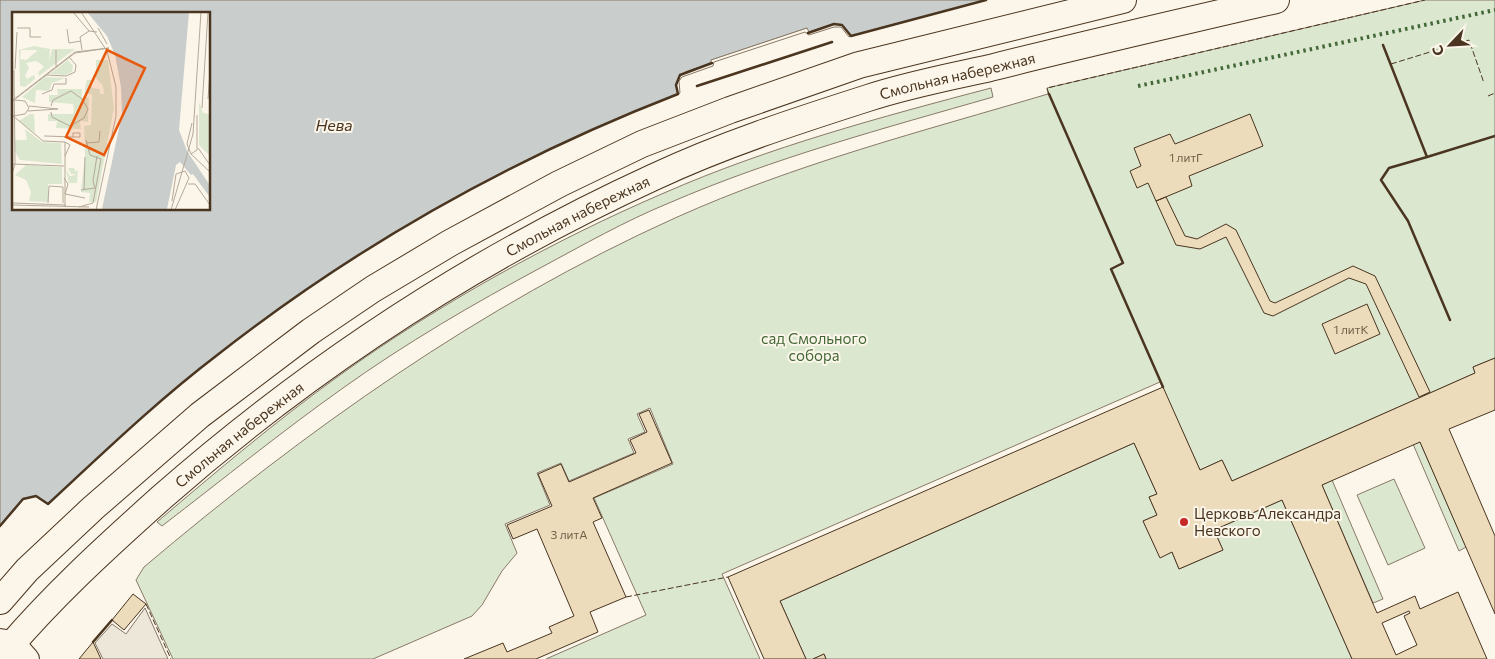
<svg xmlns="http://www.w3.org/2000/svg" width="1495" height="659" viewBox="0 0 1495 659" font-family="Commissioner,sans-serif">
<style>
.green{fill:#dce7d0;stroke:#887966}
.parking{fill:#ede7d9;stroke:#887966}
.water{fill:#c9cecd;stroke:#887966;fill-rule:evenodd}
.pier{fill:#fbf6e9;stroke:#887966}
.building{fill:#ecdcbc;stroke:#4a3520;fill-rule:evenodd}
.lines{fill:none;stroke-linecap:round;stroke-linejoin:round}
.tertiary-casing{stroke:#4a3520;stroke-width:24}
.secondary-casing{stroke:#4a3520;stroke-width:28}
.tertiary{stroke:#fbf6e9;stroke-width:22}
.secondary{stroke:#fbf6e9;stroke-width:26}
.hedge{stroke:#436837;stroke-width:4;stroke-dasharray:2.5 4;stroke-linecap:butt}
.fence{stroke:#4a3520;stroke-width:1;stroke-dasharray:6 2.5;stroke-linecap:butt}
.wall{stroke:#4a3520;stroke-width:2.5}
.poi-dot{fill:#c62828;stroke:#fbf6e9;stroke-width:2}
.labels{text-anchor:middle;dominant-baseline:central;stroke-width:4;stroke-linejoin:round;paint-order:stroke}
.number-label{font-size:12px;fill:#725f47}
.street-label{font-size:15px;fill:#4a3520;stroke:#fbf6e9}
.park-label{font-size:15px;fill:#436837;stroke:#fbf6e9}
.poi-label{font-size:15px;fill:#4a3520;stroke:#fbf6e9;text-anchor:start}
.water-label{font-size:16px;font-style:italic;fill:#4a3520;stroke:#fbf6e9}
.inset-river{fill:none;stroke:#c9cecd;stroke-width:2.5}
.inset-road{fill:none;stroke:#b4a999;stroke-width:1}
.view{fill:#e8590c;fill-opacity:0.15;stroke:#e8590c;stroke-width:2.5}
.inset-edge{fill:none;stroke:#4a3520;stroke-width:2.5}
</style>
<rect width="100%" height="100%" fill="#fbf6e9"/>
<path class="green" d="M1425 0H1495V358L1473 367 1475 373 1232 481 1222 460 1200 470 1160 382 722 574 760 659H546L646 615 594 498 673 464 650 408 637 414 645 432 628 439 634 453 569 481 561 463 537 473 550 505 505 524 517 553 502 571 482 605 472 616 373 659H173L136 580 144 567C306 430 480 306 675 218 795 164 923 131 1048 94L1047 88Z
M991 88 993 97C885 128 773 158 669 203 625 221 583 245 542 267 473 304 406 343 343 388 281 432 222 480 162 526L157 522C217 471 276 421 340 375 439 304 552 241 664 193 769 147 881 117 991 88Z
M1420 442 1466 547 1459 551 1413 444Z
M1134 443 1157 494 1149 497 1157 515 1143 521 1160 557 1172 552 1179 569 1223 550 1214 530 1282 500 1352 659H826L824 654 813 659H806L780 601Z
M1394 479 1425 548 1388 565 1357 495Z
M1332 480 1383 599 1373 603 1322 485Z"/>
<path class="parking" d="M145 608 168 659H103L95 643 112 624 126 634Z"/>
<path class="water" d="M0 0H986L851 36C841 18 824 28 808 33L807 28 711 60 712 63 685 72 676 85 678 94C513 158 356 246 216 356 157 401 102 454 48 504L36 496 23 499 0 526ZM14 14H209V209H14Z"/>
<path class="pier" d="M834 24 842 25 851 36 849 37 841 27H834L809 35 805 32 714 62 713 66 682 77 679 81 680 93 678 94 676 85 680 75 711 63V60L807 28 809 32Z"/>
<path class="building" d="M1250 114 1263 146 1189 176 1192 186 1156 201 1148 183 1137 188 1130 171 1141 166 1134 148 1170 134 1175 144Z
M1166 197 1185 236 1197 239 1226 224 1236 230 1270 301 1275 303 1353 266 1375 276 1430 392 1419 397 1366 284 1349 278 1273 316 1264 313 1226 237 1200 249 1176 245 1156 201Z
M1367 304 1380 334 1335 354 1322 324Z
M1495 358V410L1449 429 1495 536V614L1420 442 1322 485 1377 613 1415 596 1420 609 1458 592 1487 659H1352L1282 500 1214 530 1223 550 1179 569 1172 552 1160 558 1143 521 1157 515 1149 497 1157 494 1134 443 780 601 806 659H764L728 577 1163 387 1200 470 1222 460 1232 481 1475 373 1473 367ZM1409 611 1410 613 1404 616 1417 645 1396 655 1382 623Z
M649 410 672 463 593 498 602 518 593 522 626 597 590 612 598 632 536 659H464L503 643 507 652 552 633 549 627 574 616 537 529 513 539 507 525 552 506 538 474 561 464 569 482 636 453 630 440 647 432 639 414Z
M133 594 146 604 124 630 112 620Z
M93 642 101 659H79Z
M824 654 826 659H813Z"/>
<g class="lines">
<defs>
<path id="tertiary" d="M0 640 13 642 28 659"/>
<g id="secondary">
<path d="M0 601 27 570 93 508 200 415 311 331 373 289 450 243 559 184 642 144 730 110 859 65 1123 0"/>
<path id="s1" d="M0 658C49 599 105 548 162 497 310 367 475 259 654 177 722 145 796 121 868 98 907 85 949 77 990 68 1085 44 1181 22 1276 0"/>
</g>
</defs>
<use href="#tertiary" class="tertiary-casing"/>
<use href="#secondary" class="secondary-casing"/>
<use href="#tertiary" class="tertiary"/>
<use href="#secondary" class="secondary"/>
<path class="hedge" d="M1138 86 1495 10"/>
<path class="fence" d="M1391 64 1469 40 1484 83
M1049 94 1047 88 1425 0
M1488 96 1495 93
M626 597 728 577
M146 604 171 659"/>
<path class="wall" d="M808 33 834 24 842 25 851 36 986 0
M1383 45 1427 157 1389 168 1381 180 1408 221 1450 320
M697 86 832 42
M1049 94 1123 263 1111 269 1163 387
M1427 157 1495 136
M0 526 23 499 36 496 48 504C102 454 157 401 216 356 356 246 513 158 678 94L676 85 680 75 712 63
M93 642 112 620"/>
</g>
<circle class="poi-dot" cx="1184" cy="522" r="5"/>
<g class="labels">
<g class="number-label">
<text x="1186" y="157">1 литГ</text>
<text x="1351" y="329">1 литК</text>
<text x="569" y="534">3 литА</text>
</g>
<g class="street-label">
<text stroke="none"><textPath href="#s1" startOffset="1138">Смольная набережная</textPath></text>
<text stroke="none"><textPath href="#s1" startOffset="732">Смольная набережная</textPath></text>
<text stroke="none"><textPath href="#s1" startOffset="328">Смольная набережная</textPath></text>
</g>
<g class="park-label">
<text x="814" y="338">сад Смольного<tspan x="814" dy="17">собора</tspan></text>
</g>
<g class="poi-label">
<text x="1194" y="513">Церковь Александра<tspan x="1194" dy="17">Невского</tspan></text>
</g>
<g class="water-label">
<text x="334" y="124">Нева</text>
</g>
</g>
<g transform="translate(12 12)">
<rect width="198" height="198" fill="#fbf6e9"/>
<path d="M22 34 38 37 37 49 40 37H63L27 64 26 60 32 55 29 52 24 49 14 51 17 56 13 64 15 67 22 63 23 67 13 75 8 74 7 38ZM9 38H24L25 39 14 48 8 47ZM56 48 61 54 60 60 53 63 38 62ZM84 48H96L102 96 84 190H77L78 181 69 180 73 144 72 114 79 113 80 82H73V76L75 68H80V76L88 77V82H92L91 74 84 66ZM33 65 54 66 40 71 37 79 24 78 23 91 10 85ZM45 77H70V86L77 85 76 110 68 109 69 117 44 116 45 109H36V102H61L62 99 61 92 37 90V83H46ZM187 90 191 101 197 102V143L187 133ZM18 102H22L23 121 7 109ZM13 117 30 130 49 131 50 152 8 148 3 140V128H15ZM14 153 50 155V172H36V190L17 189 19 180 14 168 3 163ZM56 156H62L64 160 66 157 65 171H57L54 158 58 164H60L64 162H59Z" fill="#dce7d0" fill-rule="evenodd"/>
<path d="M75 0H177L167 118 175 139 197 172V184L181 162 179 163 168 150 164 153 155 197H90L110 102 109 75 103 43 95 24Z" fill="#c9cecd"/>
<path class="inset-river" d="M117 198 144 76V26L136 0"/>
<path class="inset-road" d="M61 0 77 19M69 0 95 39 104 75V104L84 198M5 16H18V25H29M86 16 95 32M55 17 57 31 69 29M44 38V54M70 38 68 25 77 19 85 20M3 57 5 20M34 63 54 64 63 60 64 53 57 45M30 82 40 78 42 72H54V66M196 87 198 59M1 88 63 40 97 36 63 41 2 88M1 88 13 89 17 96 13 102 1 104M190 96 196 0M16 99 46 97 17 94M39 100 40 105 58 114 72 106 76 97 70 87 59 79 41 88 39 94M0 103 31 129 53 130M180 111 175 132 179 142 185 138V103M32 124H34L61 125H68V121H61V125M53 130V195M53 130 58 133 53 144M74 131 87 130 88 119M186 136 198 153M179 142 198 160M0 152 52 154M0 162 3 152 2 58M52 166 56 172 53 182 73 186M176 172H183L198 193M72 177 73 145M69 178 83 176 81 169 85 144M160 189 164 162 173 159 177 166 163 198M1 191 54 193M36 191 37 174 51 175V191M0 193 77 195M67 195 81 191 89 147 78 143 74 128M159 198 181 122 189 0"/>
<path class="view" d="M95 38 133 56 92 143 54 125Z"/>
<rect width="198" height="198" class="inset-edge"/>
</g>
<g transform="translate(1450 45) rotate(245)" stroke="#fbf6e9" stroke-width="4" paint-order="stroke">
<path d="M0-4L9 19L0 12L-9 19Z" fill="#4a3520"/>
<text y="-8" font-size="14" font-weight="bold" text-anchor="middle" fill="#4a3520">С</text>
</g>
</svg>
